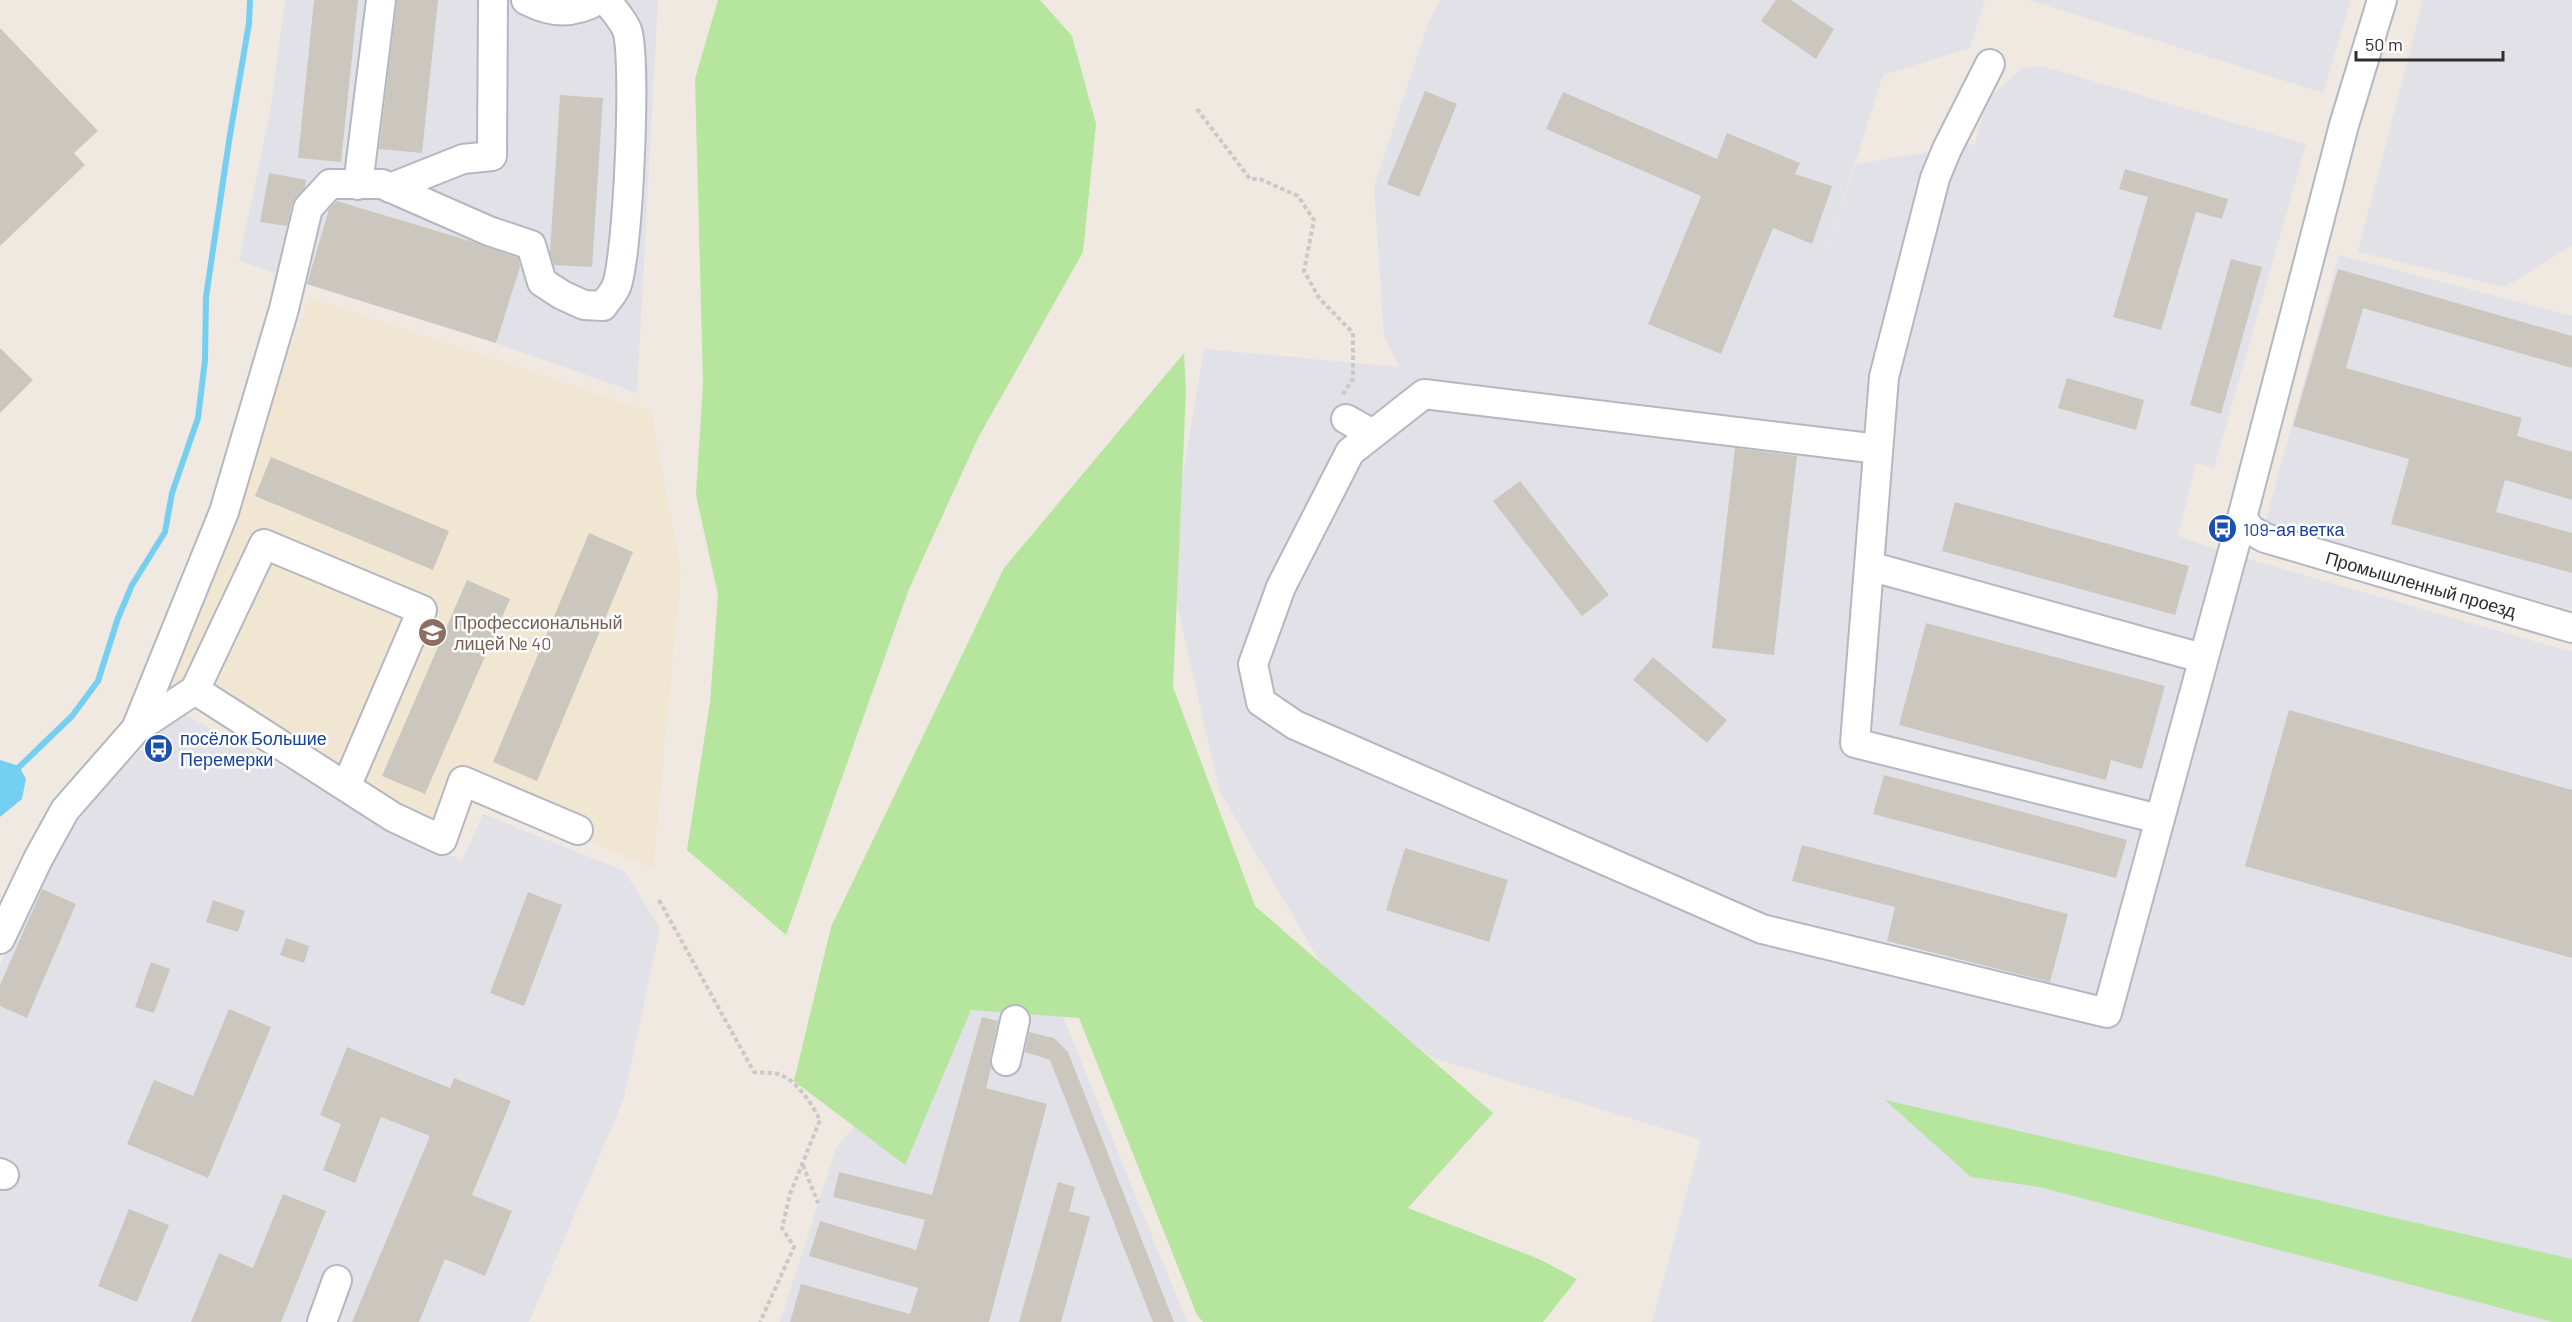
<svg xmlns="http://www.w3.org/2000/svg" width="2572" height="1322" viewBox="0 0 2572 1322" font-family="Barlow,sans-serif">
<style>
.industrial{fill:#e3e1e8}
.education{fill:#f0e6d1}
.green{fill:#b6e59e}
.water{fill:#75cff0}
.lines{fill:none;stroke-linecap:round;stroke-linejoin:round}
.stream{stroke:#75cff0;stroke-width:6}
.building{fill:#cbc7bf}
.minor-casing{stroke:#b4b7c1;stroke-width:32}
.path{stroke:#c9c9c9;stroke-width:4;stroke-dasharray:4.5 3;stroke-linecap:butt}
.minor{stroke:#fff;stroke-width:28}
.labels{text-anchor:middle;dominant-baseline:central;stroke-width:5;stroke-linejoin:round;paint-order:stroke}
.transit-label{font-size:18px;fill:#164399;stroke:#fff;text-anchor:start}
.street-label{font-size:18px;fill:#2e2e2e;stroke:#fff}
.education-label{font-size:18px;fill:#785e54;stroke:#fff;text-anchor:start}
</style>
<rect width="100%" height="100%" fill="#efe9e1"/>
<path class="industrial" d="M285 0H658L637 393 496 343 296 281 239 260 270 113Z
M1440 0H1985L1970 48 1883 75 1810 306 1856 164 1975 144 1987 100 2022 68 2042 66 2306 144 2214 468 2196 463 2178 536 2230 554 2572 652V1322H1652L1701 1140 1433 1058 1336 989 1219 790 1168 564 1204 349 1399 367 1384 337 1374 187 1428 23Z
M2029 0H2351L2323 93Z
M2423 0H2572V245L2505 287 2358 252Z
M2339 255 2572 316V610L2264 526Z
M181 713 462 861 483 814 624 871 660 928 624 1098 529 1322H0V965L35 888 86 803Z
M974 990 1063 1017 1187 1322H780L836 1148Z"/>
<path class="education" d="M309 298 651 412 681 572 653 868 460 788 436 826 170 691Z"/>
<path class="green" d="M718 0H1040L1072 36 1096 124 1083 252 978 438 909 589 786 935 687 850 710 702 718 595 696 495 703 384 695 79Z
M1184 353 1186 391 1173 687 1255 906 1493 1113 1408 1208 1539 1259 1577 1279 1543 1322H1203L1197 1315 1079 1018 971 1010 905 1165 794 1081 831 927 1004 568Z
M1885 1100 2572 1259V1322H2553L2039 1187 1971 1177Z"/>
<path class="water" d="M0 760 19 766 26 779 22 799 0 817Z"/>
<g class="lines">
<path class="stream" d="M16 770 72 716 98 681 118 618 132 585 165 532 172 493 198 418 205 360 206 297 229 141 249 23 250 0"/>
</g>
<path class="building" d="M314 0H358L341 162 298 158Z
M397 0H438L422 153 379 149Z
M1776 0H1791L1834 29 1816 59 1761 21Z
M0 28 98 131 74 153 85 165 0 246Z
M1425 91 1457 104 1419 197 1387 184Z
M1563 92 1717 159 1727 133 1800 163 1795 174 1832 186 1812 244 1773 228 1721 354 1648 324 1701 196 1546 129Z
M560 95 603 98 592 267 554 265 550 253Z
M2125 169 2228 199 2222 219 2196 212 2161 330 2113 317 2148 197 2119 189Z
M269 173 306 180 305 187 292 204 287 226 260 222Z
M337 201 470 241 518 258 520 267 496 343 307 284 329 209Z
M2231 259 2262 267 2221 414 2190 405Z
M2338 269 2572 336V368L2363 308 2346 368 2522 418 2517 436 2572 452V500L2505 480 2496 512 2572 533V573L2391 524 2409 459 2293 426Z
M0 348 33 380 0 413Z
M2067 378 2144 400 2136 430 2058 408Z
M1735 448 1797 456 1774 655 1712 648Z
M271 457 449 531 433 570 255 496Z
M1520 481 1609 595 1582 616 1493 501Z
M1955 502 2189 566 2175 615 1942 551Z
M589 533 633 552 537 781 493 762Z
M467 580 510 599 425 794 382 776Z
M1926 623 2165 686 2142 769 2111 760 2106 780 1899 725Z
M1653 657 1727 720 1707 743 1633 680Z
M2289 710 2572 790V958L2245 866Z
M1884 775 2127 840 2116 878 1873 814Z
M1802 845 2068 914 2050 982 1887 941 1895 907 1792 881Z
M1405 848 1508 880 1489 942 1386 910Z
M42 889 76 904 27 1018 0 1006V985Z
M528 892 562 905 524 1006 490 993Z
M213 900 245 911 238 932 206 922Z
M286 938 309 946 304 963 280 955Z
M151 962 170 969 154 1013 135 1007Z
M229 1009 271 1027 208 1178 127 1144 154 1080 193 1096Z
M982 1017 998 1021 990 1057 991 1068 986 1088 1047 1104 989 1322H790L801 1284 910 1314 918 1288 809 1256 820 1221 916 1250 925 1220 833 1197 839 1172 932 1195Z
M1029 1032 1054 1038 1068 1052 1174 1322H1153L1050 1060 1025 1052Z
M347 1047 450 1088 454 1078 511 1101 472 1195 512 1211 485 1276 445 1259 419 1322H352L430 1136 381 1117 355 1183 323 1170 341 1124 320 1115Z
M1058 1182 1075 1187 1069 1211 1090 1217 1061 1322H1019Z
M283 1194 326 1211 281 1322H191L219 1253 253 1268Z
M129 1209 169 1225 137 1302 98 1286Z"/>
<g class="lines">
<defs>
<path id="minor" d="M526 0C553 14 573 14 599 0
M1990 64 1947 149 1935 178 1884 377 1855 743 2159 819
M358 185 381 0
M390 188 463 159 492 156 493 0
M1346 419 1373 434
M1878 449 1424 394 1350 452 1281 587 1253 664 1261 702 1295 725 1762 929 2107 1013 2242 518 2344 125 2382 0
M2242 518 2251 530 2265 538 2572 628
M1869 566 2202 658
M195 690 264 544 422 610 346 787
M136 729 224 512 284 309 308 208 330 184H382L489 231 531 245 542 282 562 295 584 305 603 306C607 300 613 294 616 287 628 261 637 58 627 30 623 20 613 9 606 0
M0 939 38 859 65 810 136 729 195 690 393 817 442 840 463 781 578 830
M1006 1061 1015 1020
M0 1173 4 1175
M322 1322 337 1280"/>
</defs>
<use href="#minor" class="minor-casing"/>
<path class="path" d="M1197 109 1250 179H1260L1298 196 1314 220 1304 271 1319 298 1353 333V379L1341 397
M659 900 754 1072C762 1073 771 1072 778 1074 796 1079 812 1104 820 1120L790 1194 782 1228 794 1247 760 1322
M803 1165 818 1203"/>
<use href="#minor" class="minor"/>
</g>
<defs>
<symbol id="bus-disc" viewBox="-11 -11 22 22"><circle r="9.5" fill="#1a4fb4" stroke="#fff"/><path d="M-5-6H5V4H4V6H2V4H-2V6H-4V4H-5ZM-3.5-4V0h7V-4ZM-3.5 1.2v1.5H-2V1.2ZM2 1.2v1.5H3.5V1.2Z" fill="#fff"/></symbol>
<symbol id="university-disc" viewBox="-11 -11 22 22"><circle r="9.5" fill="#8d6e63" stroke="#fff"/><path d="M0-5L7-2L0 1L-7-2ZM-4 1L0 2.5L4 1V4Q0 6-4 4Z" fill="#fff"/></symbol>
</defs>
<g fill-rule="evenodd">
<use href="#bus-disc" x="2206" y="512" width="33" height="33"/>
<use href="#university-disc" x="416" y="616" width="33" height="33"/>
<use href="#bus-disc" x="142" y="732" width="33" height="33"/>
</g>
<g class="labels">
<g class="transit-label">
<text x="2243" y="529">109-ая ветка</text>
<text x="180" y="738">посёлок Большие<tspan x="180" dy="21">Перемерки</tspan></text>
</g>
<g class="street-label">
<text transform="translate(2421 584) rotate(16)">Промышленный проезд</text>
</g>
<g class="education-label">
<text x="454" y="622">Профессиональный<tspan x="454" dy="21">лицей № 40</tspan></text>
</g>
</g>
<path d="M2356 51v9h147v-9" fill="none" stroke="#2e2e2e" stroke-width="3"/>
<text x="2365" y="51" font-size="18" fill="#2e2e2e" stroke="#ffffff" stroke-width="4.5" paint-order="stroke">50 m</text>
</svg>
